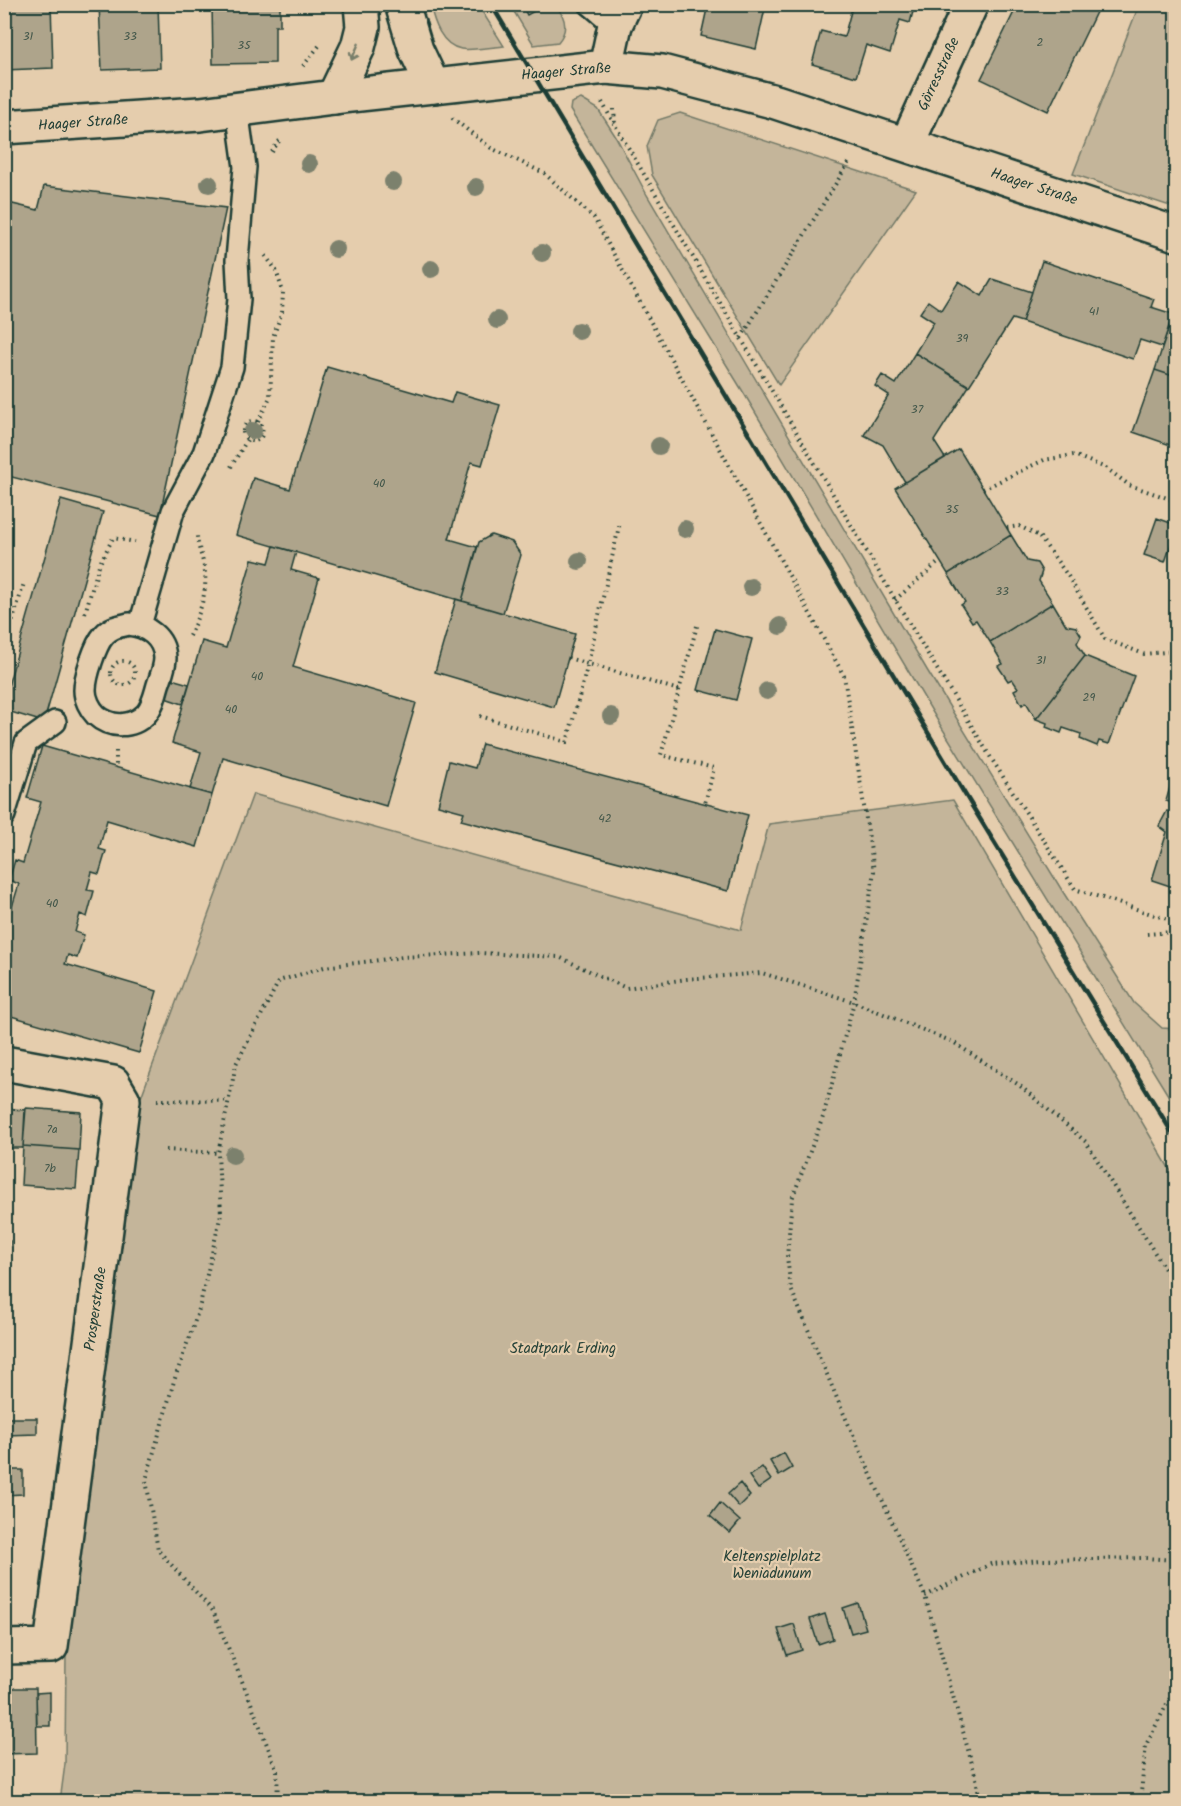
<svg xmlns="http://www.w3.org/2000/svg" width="1181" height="1806" viewBox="0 0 1181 1806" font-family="Kalam,sans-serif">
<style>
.green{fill:#c4b59a;stroke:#727967;stroke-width:1.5}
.building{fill:#aea48b;stroke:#1f3d34;stroke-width:1.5}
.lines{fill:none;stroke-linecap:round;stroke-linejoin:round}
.service-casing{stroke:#1f3d34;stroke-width:26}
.minor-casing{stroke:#1f3d34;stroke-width:38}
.tertiary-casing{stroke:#1f3d34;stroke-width:38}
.path{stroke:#1f3d34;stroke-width:4;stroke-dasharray:1.5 4.5;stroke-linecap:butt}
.service{stroke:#e5cdad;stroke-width:21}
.minor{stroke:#e5cdad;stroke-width:33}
.tertiary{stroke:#e5cdad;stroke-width:33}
.rail{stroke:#1f3d34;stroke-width:4.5}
.tree{fill:#7c816d}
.oneway{stroke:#787e6a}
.labels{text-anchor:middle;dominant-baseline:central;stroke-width:4.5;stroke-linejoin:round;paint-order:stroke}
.number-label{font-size:12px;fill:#43574a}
.street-label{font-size:15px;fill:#1f3d34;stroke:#e5cdad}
.park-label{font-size:15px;fill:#274339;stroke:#e5cdad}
</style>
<rect width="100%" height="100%" fill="#e5cdad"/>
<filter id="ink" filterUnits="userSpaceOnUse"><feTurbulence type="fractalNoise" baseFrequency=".0167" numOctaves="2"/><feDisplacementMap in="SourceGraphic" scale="12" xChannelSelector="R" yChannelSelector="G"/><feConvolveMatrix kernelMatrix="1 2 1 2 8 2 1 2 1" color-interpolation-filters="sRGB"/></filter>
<g filter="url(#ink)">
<path class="green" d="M430 5H478L504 46C494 47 469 51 461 49 441 45 434 22 430 5Z
M510 5H555C566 17 569 29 558 42L534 45Z
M1139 5H1176V208L1073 174Z
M581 99 598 109 616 137 647 195 927 670 1063 892 1134 1003 1162 1028 1176 1029V1108L939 723 742 390 570 110 571 103Z
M680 113 916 190 779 385 652 175 647 146 658 120Z
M253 794 741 930 769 824 953 800 1176 1180V1801L60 1802 65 1764 66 1653 140 1100Z"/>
<path class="building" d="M4 4H51L53 68 4 70Z
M99 4H158L160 68 102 70Z
M212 4H280V26H275V63L213 64Z
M521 4H536L538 9 527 15Z
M708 4H766L756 49 701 36Z
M853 4H915L910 23 900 20 890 53 866 45 856 77 812 64 821 31 844 37Z
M1018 4H1096L1099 6 1048 111 981 79Z
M44 186 226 208 160 515 4 475V202L38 210Z
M1042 261 1154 299 1151 307 1173 314 1162 347 1140 340 1133 359 1022 322Z
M992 279 1032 292 1022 322 1012 319 969 386 915 353 934 322 920 313 928 301 941 310 959 281 982 296Z
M1176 306V377L1155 370Z
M915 353 969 386 934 441 945 458 905 482 883 445 864 435 889 395 875 386 882 375 896 384Z
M327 367 451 403 455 392 500 405 482 465 471 462 449 539 477 547 462 601 236 535 253 478 290 489Z
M1155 370 1176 377V447L1133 432Z
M959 449 1011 535 948 574 895 488Z
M61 500 103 512 44 722 4 710V700Z
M1157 518 1176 525V530L1165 562 1144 555Z
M491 535 512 542 521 555 503 613 462 601 479 542Z
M1011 535 1027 561 1037 563 1042 571 1039 581 1053 603 990 642 976 620 972 622 961 605 965 602 948 574Z
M274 546 296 552 291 570 319 578 293 667 416 703 386 806 223 758 212 795 190 789 201 752 172 743 202 641 226 648 252 559 269 563Z
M456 599 575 634 554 707 435 672Z
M1053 603 1066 625 1076 627 1081 635 1077 643 1085 656 1036 719 1026 702 1022 705 1014 690 1018 688 1012 679 1008 681 998 666 1003 664 990 642Z
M715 629 752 639 736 700 698 690Z
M1085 656 1134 676 1109 744 1099 741 1097 746 1080 739 1081 734 1063 728 1061 733 1046 727 1047 723 1036 719Z
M168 678 189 684 183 704 162 697Z
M482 744 748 815 728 891 461 820 464 812 438 805 449 761 475 768Z
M42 746 212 795 197 847 107 820 99 849 106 851 99 874 92 872 87 890 94 891 87 917 80 914 75 932 84 935 77 958 68 955 65 964 157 991 139 1053 4 1014V933L19 884 9 880 15 860 23 863 41 802 27 798Z
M1176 766V804L1166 801Z
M1176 804V888L1152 880 1167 832 1159 826 1167 811 1173 813Z
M26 1108 81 1112 79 1150 23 1146Z
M4 1109H11L9 1148 4 1147Z
M11 1109 25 1110 23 1148H9Z
M23 1146 79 1150 76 1189 21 1185Z
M4 1241H10L9 1302H4Z
M4 1418H37V1434L5 1435Z
M9 1434 10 1470H23V1494L4 1495V1435Z
M784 1453 792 1468 779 1476 770 1461Z
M762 1467 771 1480 758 1489 749 1476Z
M740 1483 750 1496 739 1507 728 1494Z
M720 1503 740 1521 730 1533 710 1516Z
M858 1603 866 1629 851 1633 843 1608Z
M825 1614 833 1639 818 1644 810 1619Z
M794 1624 802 1650 787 1655 778 1629Z
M4 1688H36L37 1753 4 1754Z
M50 1692V1726H37L36 1693Z"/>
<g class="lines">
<defs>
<path id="service" d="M590 4 615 25
M129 624C147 626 164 637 165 658 165 667 161 676 158 685 155 695 153 706 146 714 132 728 110 728 96 715 90 709 85 699 85 690 85 677 95 645 104 635 111 627 120 626 129 624Z
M140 625 173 511 204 453 232 367 239 299 237 260 245 167 237 109
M4 815 26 743 55 722"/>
<path id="minor" d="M402 4 416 50 433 86
M606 67 615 25 625 4
M334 97 358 47 363 27 361 4
M907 144 971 4
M4 1063 113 1083 123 1100 51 1646 4 1647"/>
<path id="tertiary" d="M4 127 200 114 334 97 606 67 662 72 776 102 1176 234"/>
</defs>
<use href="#service" class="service-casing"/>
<use href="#minor" class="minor-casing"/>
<use href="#tertiary" class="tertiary-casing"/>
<path class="path" d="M303 66 319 46
M602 102 614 124
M614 109 615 125 909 623 991 758 1075 889 1176 922
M452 118 491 148 544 173 594 218 844 676 874 871 854 1002 823 1117 792 1199 787 1257 791 1289 839 1403 925 1596 976 1778 980 1802
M272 152 278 142 281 140
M741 338 849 162
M243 431a10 10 0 1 1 20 0a10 10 0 1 1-20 0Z
M258 422 270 397 273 337 282 312 283 292 276 270 265 255
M231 467 247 440
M983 489 1044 460 1074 455 1106 468 1129 485 1176 501
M1007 528 1019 526 1039 536 1068 576 1105 639 1144 654 1176 651
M895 600 940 561
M85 613 99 565 113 538 135 542
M697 626 661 755 714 768 705 803
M189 636C199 616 209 590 204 567 202 555 197 546 197 534
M4 650 24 583
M568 658 679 690
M111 673a12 12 0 1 1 24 0a12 12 0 1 1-24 0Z
M480 716 567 742 588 664 620 522
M116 751V768
M1147 934 1172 932 1176 928
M157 1100 228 1101
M166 1150 218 1153
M925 1596 991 1564 1042 1560 1145 1558 1176 1560
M278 1802 277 1771 251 1703 213 1611 158 1550 146 1480 174 1381 199 1309 221 1214 218 1153 236 1064 279 981 324 967 403 957 480 953 559 957 626 988 687 979 762 973 854 1002 953 1042 1019 1085 1086 1142 1176 1287
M1140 1802 1146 1745 1176 1686"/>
<use href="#service" class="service"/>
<use href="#minor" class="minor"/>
<use href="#tertiary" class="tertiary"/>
<path class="rail" d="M491 4 969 801 1176 1139"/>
</g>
<g class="tree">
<circle cx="309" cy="164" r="9"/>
<circle cx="393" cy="182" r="9"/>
<circle cx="209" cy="184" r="9"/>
<circle cx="476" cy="187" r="9"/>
<circle cx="336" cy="249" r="9"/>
<circle cx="542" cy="253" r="9"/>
<circle cx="431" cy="269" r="9"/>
<circle cx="497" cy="320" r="9"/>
<circle cx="579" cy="331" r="9"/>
<circle cx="253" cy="431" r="9"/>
<circle cx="659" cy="446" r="9"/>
<circle cx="685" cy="529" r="9"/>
<circle cx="579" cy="561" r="9"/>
<circle cx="751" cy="587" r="9"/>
<circle cx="780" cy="626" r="9"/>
<circle cx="767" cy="691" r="9"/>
<circle cx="611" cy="716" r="9"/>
<circle cx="233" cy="1155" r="9"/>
</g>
<defs><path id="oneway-shaft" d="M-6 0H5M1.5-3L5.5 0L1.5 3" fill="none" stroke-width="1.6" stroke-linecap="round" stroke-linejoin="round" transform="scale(1.5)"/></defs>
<use class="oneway" href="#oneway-shaft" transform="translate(355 52) rotate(114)"/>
</g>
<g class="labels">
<g class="number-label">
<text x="28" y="36">31</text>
<text x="130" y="36">33</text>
<text x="1040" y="42">2</text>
<text x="244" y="45">35</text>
<text x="1094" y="311">41</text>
<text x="962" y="338">39</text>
<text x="917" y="409">37</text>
<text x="379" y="483">40</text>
<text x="952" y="509">35</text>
<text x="1002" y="591">33</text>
<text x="1041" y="660">31</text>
<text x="257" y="676">40</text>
<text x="1089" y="697">29</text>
<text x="231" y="709">40</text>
<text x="605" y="818">42</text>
<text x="52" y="903">40</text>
<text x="52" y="1129">7a</text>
<text x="50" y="1168">7b</text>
</g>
<g class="street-label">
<text transform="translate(566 72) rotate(-5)">Haager Straße</text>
<text transform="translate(939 74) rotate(-65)">Görresstraße</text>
<text transform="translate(83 123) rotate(-4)">Haager Straße</text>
<text transform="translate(1034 187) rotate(18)">Haager Straße</text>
<text transform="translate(96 1309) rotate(-82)">Prosperstraße</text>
</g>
<g class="park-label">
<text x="563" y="1349">Stadtpark Erding</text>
<text x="772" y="1557">Keltenspielplatz<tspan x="772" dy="17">Weniadunum</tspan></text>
</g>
</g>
<rect width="1181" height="1806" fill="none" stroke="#e5cdad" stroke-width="24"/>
<rect x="12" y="12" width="1157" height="1782" fill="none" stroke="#1f3d34" stroke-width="2" filter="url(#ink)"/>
</svg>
